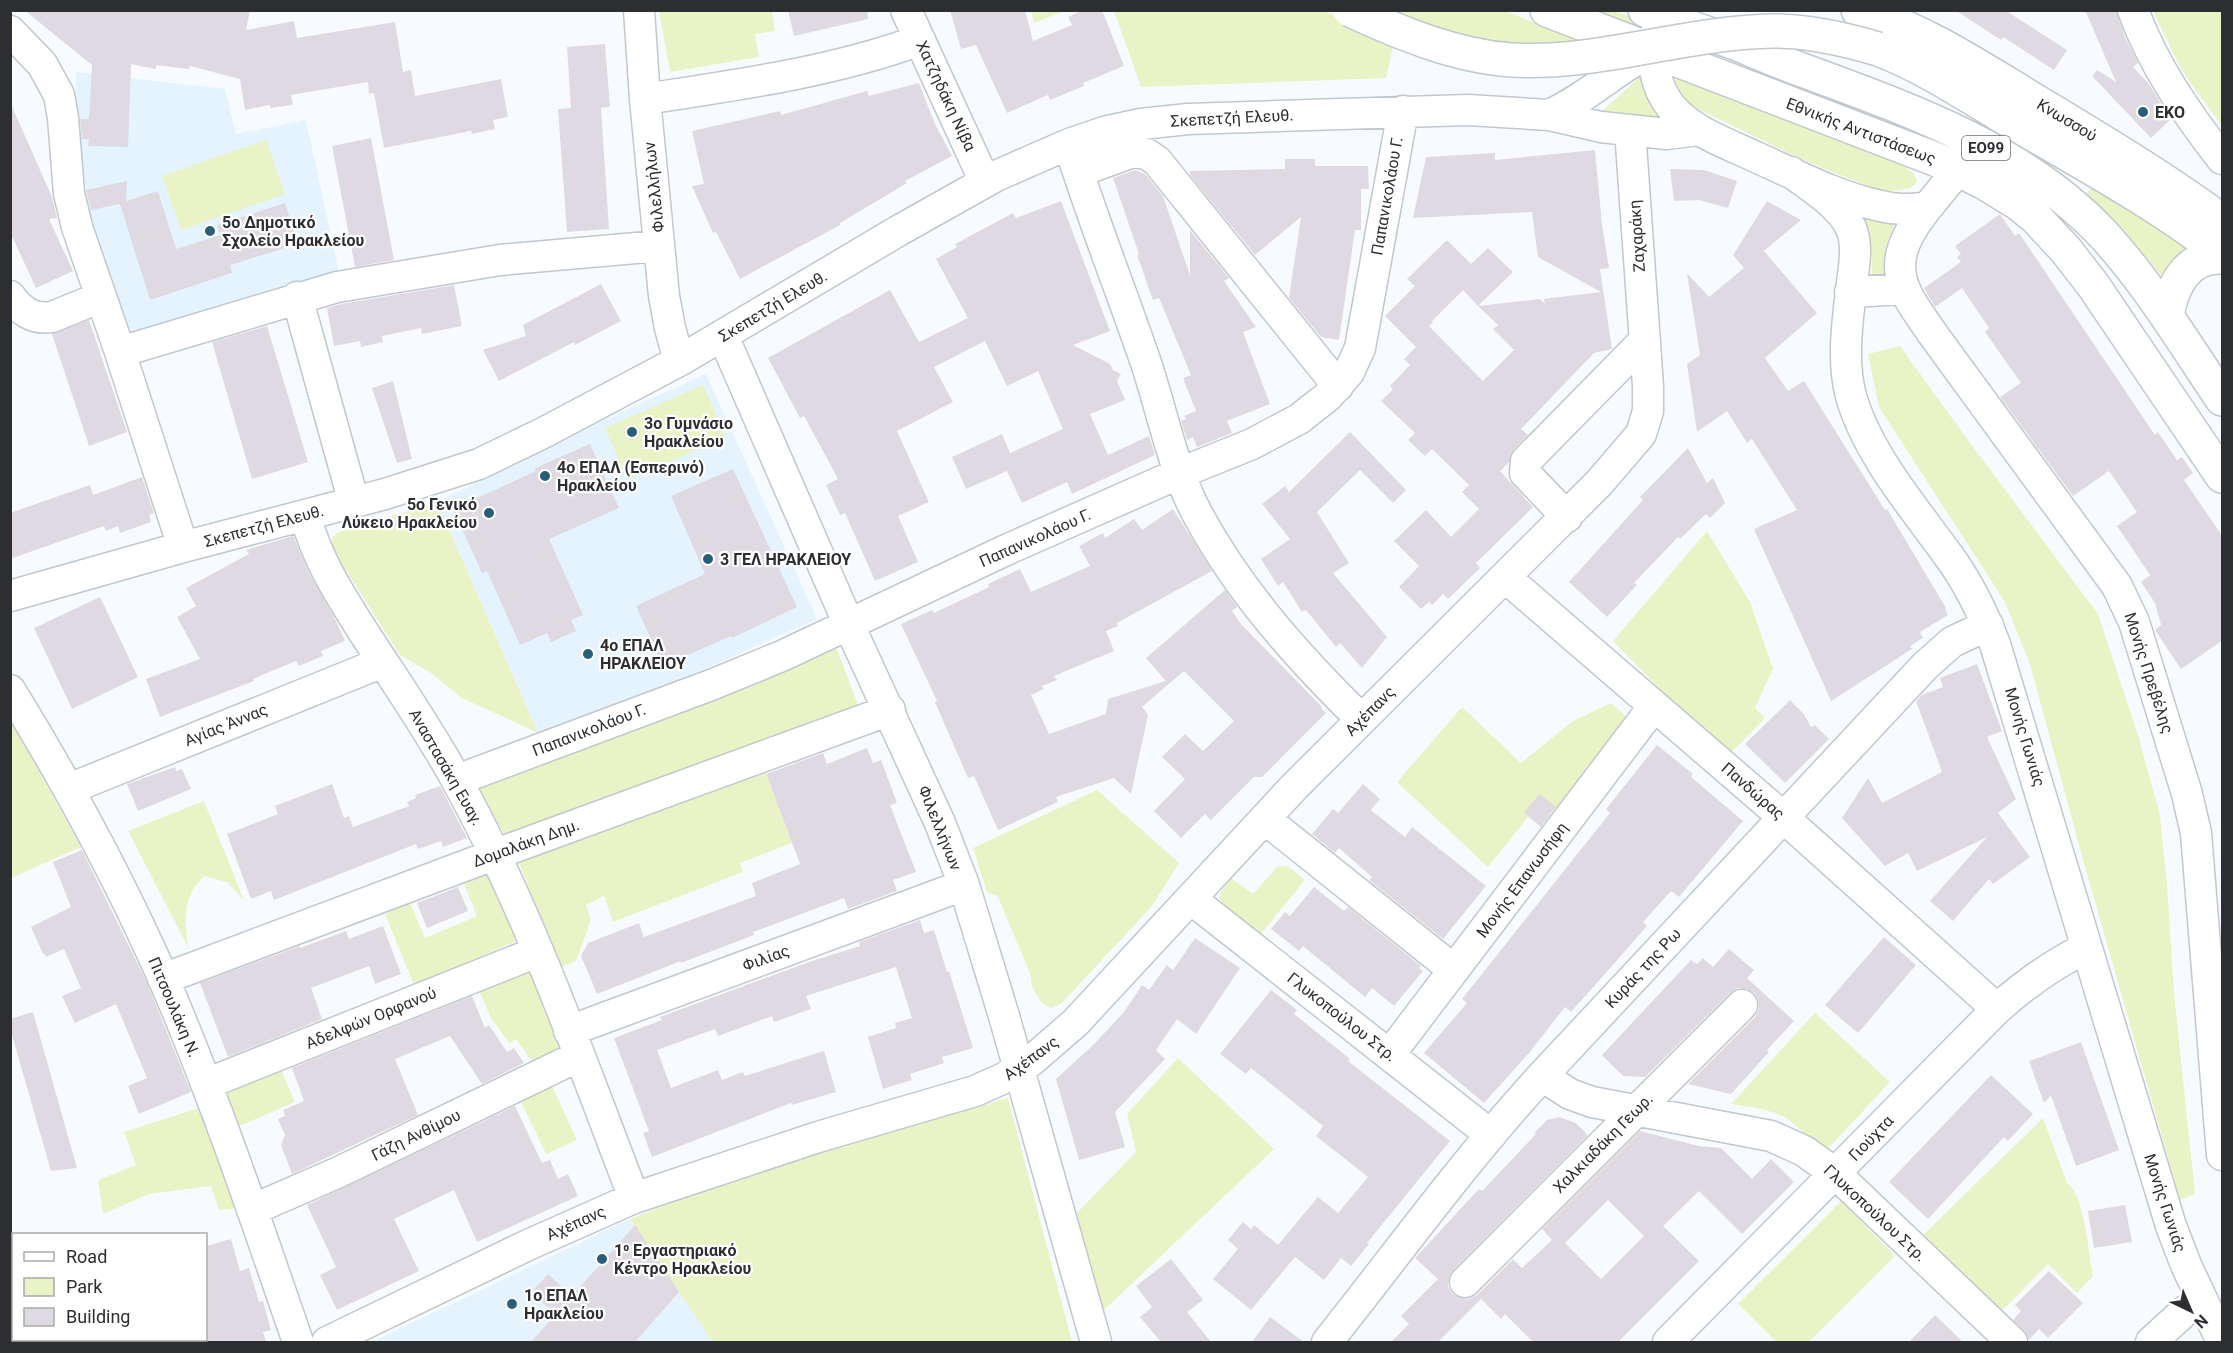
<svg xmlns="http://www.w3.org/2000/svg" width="2233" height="1353" viewBox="0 0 2233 1353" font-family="Roboto,sans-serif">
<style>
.built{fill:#e4f3fe}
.green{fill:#eaf3c5}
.building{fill:#dfdae1;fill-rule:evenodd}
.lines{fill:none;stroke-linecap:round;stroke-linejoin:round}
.minor-casing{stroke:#c0c8ce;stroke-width:33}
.secondary-casing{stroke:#c0c8ce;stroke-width:36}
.primary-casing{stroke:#c0c8ce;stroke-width:36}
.minor{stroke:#fff;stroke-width:30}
.secondary{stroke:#fff;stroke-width:33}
.primary{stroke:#fff;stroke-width:33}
.primary-bridge-casing{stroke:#c0c8ce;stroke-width:36;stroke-linecap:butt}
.primary-bridge{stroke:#fff;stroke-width:33}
.poi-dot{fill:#295e79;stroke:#fff;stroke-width:2}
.labels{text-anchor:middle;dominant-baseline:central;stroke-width:4.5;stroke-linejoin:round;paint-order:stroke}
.shield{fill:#fff;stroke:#6b6d6f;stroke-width:1.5}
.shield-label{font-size:15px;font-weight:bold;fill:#2c2e31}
.street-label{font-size:16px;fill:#2c2e31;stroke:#fff}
.poi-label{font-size:16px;font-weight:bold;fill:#2c2e31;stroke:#fff;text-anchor:start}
</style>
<rect width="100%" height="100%" fill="#f7fbff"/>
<path class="built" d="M76 72 225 89 236 134 306 120 339 273 127 339 75 189Z
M706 374 817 619 668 685 538 733 437 502 595 424Z
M630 1219 713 1342H372Z"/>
<path class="green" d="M659 11H772L775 31 755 34 759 57 670 72Z
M1031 11V10L1065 11 1034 23Z
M1114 11H1324L1394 42 1386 78 1141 87Z
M1394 11H1506L1580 42C1563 43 1545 47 1529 46 1484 44 1435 30 1394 11Z
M1586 11H1616L1641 21 1643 25 1640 30Z
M2153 11H2222V126L2191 84 2179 65Z
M1642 75 1659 117 1601 112Z
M1676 77 1904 165 1913 173 1917 181 1915 185 1908 189 1883 192 1803 160 1690 105C1684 97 1674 88 1676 77Z
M266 140 285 194 181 230 162 176Z
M2093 186 2189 246 2161 275 2132 240 2087 193Z
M1857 210 1896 221 1887 242 1884 275 1872 276V256L1869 237Z
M1900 346 1962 432 2098 614 2138 735 2160 815 2167 884 2174 993 2195 1194 2180 1200 2082 856 2030 664 2005 602 1879 407 1868 354Z
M703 385 726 437 628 480 605 428Z
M437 502 538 733 462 698 431 673 400 655 333 550 332 537 339 532Z
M1707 531 1750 602 1773 669 1755 708 1765 718 1727 757 1613 641Z
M835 644 858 705 507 838 476 788Z
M1611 703 1629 719 1558 809 1539 794 1524 813 1528 817 1488 867 1397 782 1462 707 1521 763 1573 721Z
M10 719 81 847 11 878H10Z
M764 769 792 843 740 863 743 872 613 922 604 896 586 905 591 920 576 961 561 967 519 863Z
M1097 790 1179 863 1152 906 1062 1003 1051 1008 1042 1003 1032 987 1030 973 998 897 987 892 973 848Z
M204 801 244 900 227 882 204 876C182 896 184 923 189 949L128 831Z
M1282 866 1289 867 1305 880 1260 935 1223 904 1219 897 1222 890 1231 878 1253 894 1277 867Z
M490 870 519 940 414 985 385 914 410 903 425 938 477 916 463 881Z
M530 965 566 1051 535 1066 516 1039 510 1044 491 1018 477 986Z
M1815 1013 1890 1082 1826 1151 1785 1117 1763 1109 1731 1104Z
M1178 1058 1274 1149 1102 1312 1075 1215 1136 1152 1127 1114Z
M278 1063 295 1102 237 1127 221 1088Z
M551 1084 577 1140 546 1154 519 1098Z
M1008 1098 1072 1342H713L630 1219C752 1169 881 1135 1008 1098Z
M202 1107 241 1208 219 1210 211 1186 149 1194 103 1214 98 1180 136 1165 124 1132Z
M2043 1118 2067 1183C2084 1192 2089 1257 2093 1276L2077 1293 2048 1264 1996 1317 1920 1238Z
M1841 1201 1895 1256 1809 1342H1776L1738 1304Z"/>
<path class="building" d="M24 10H250L246 30 294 21 297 38 395 22 403 72 411 70 415 96 501 79 508 117 493 120 495 129 472 134 471 131 384 148 374 93 369 94 368 82 291 95 293 105 270 108V105L245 110 240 79 190 66 189 69 156 65V69L131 64 128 147 88 146 89 139H82L80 119H89L92 65Z
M788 10H867L868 19 794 36Z
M950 10H1025L1033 41 1072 25 1068 17 1083 10H1102L1124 66 1083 83 1084 86 1050 100 1048 95 1007 113 976 45 961 49Z
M1955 10H2005L2067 50 2054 70 2003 37 2001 40Z
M2085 10H2116L2125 37 2138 63 2133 67 2148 83 2171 119 2151 138 2092 76 2097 70 2116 82Z
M605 44 610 107 601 108 609 229 567 232 558 109 571 108 567 47Z
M919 83 935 124 952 156 905 181 907 183 840 223V225L740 279 716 232 713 233 692 186 704 184 692 131 780 111 781 115 867 91 869 96Z
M10 102 52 197 57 218 49 219 73 271 36 288 10 232Z
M371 138 394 260 355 267 332 146Z
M1595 150 1602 225 1609 268 1600 269 1612 349 1594 353 1521 429 1528 435 1514 449 1509 462 1500 471 1533 507 1476 563 1480 568 1448 599 1443 594 1432 605 1429 602 1421 609 1399 587 1419 566 1394 541 1426 510 1451 537 1479 509 1462 492 1469 485 1432 449 1425 456 1408 440 1415 433 1381 401 1393 389 1390 386 1410 365 1404 359 1416 347 1385 316 1415 286 1407 279 1447 240 1471 264 1488 248 1513 272 1478 306 1463 290 1432 321 1433 322 1429 326 1483 381 1514 350 1493 329 1498 325 1478 306 1540 299 1545 304 1544 299 1601 292 1538 257 1532 212 1413 218 1426 157 1495 153V160Z
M1285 159H1315V166H1368L1369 189H1361V230H1355L1339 340 1321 337 1289 298 1301 217 1255 255 1190 175V171L1285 169Z
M1670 169 1704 170 1737 181 1728 208 1699 200 1674 201Z
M1135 170 1145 174 1163 196 1190 275V230L1229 278 1224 281 1256 327 1243 332 1270 404 1227 421 1232 433 1197 447 1193 437 1187 440 1181 421 1186 419 1184 416 1196 411 1183 378 1191 375 1159 298 1153 300 1137 255 1139 254 1113 178Z
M127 181 126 201 158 191 176 249 220 235 217 225 285 203 298 244 230 265 232 273 150 300 120 204 91 210 86 190Z
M1061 201 1110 331 1073 345 1110 364 1113 370 1121 374 1117 381 1125 400 1090 414 1108 455 1149 436 1155 455 1072 494 1067 482 1022 503 1007 471 966 489 952 457 1002 434 1010 453 1063 429 1038 371 1007 386 985 341 934 367 953 402 897 431 929 502 898 516 918 562 875 581 845 513 840 515 826 485 838 479 804 416 800 418 768 358 890 290 919 342 968 318 936 259 957 247 955 244 1013 213 1016 218Z
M1767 201 1801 220 1764 251 1817 313 1765 358 1788 391 1804 381 1885 510 1887 509 1946 608 1945 609 1948 615 1920 632 1923 638 1910 646 1912 649 1831 701 1754 529 1797 510 1752 439 1747 443 1727 411 1697 432 1687 364 1700 355 1687 273 1709 297 1744 268 1733 255Z
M2000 214 2015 236 2019 233 2155 435 2158 432 2177 460 2182 457 2193 473 2184 480 2223 537V640L2181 669 2155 630 2161 625 2155 603 2141 582 2150 575 2117 526 2137 512 2109 471 2073 496 2000 397 2021 383 1985 332 1989 328 1962 288 1935 307 1924 288 1961 262 1957 257 1961 254 1955 246Z
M601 284 621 321 575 345 574 342 499 381 483 350 526 336 523 325Z
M454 285 462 326 422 334 421 328 382 336 383 342 361 347 360 341 334 346 327 308 341 304Z
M89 320 127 432 89 446 52 334Z
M267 326 308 462 252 479 212 342Z
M393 381 412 459 397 463 372 388Z
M1350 432 1406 490 1393 503 1360 470 1317 512 1349 563 1333 573 1387 637 1362 668 1340 643 1336 647 1306 610 1302 612 1283 582 1278 586 1261 559 1290 539 1262 504 1285 486 1289 492Z
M590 444 619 508 549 539 583 615 571 620 576 631 551 642 547 633 520 645 487 571 482 573 453 509 536 471 535 468Z
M1688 448 1707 483 1713 478 1725 503 1710 518 1706 514 1680 539 1678 537 1634 583 1637 585 1607 617 1569 582 1643 500 1640 497Z
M733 469 797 607 732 638 731 636 663 666 636 606 705 574 671 496Z
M142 477 154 513 149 515 151 522 120 533 118 526 106 531 104 526 10 559V513L90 485 93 495Z
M1173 509 1212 571 1117 623 1118 626 1106 631 1114 651 1054 676 1057 680 1042 686 1044 689 1031 695 1049 734 1106 714 1108 699 1166 681 1146 658 1225 590 1237 607 1232 611 1240 623 1322 707 1321 708 1326 713 1262 777H1254L1211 820 1205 814 1181 838 1154 811 1185 779 1162 757 1185 734 1203 751 1234 721 1184 671 1142 707 1148 715 1131 794 1114 778 1056 797 1058 802 998 830 974 776 968 778 935 702 937 701 901 624 932 610 934 613 989 587 988 584 1020 569 1031 592 1090 566 1079 546 1103 533 1105 538 1134 519 1142 530Z
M293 536 308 571 336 621 345 641 321 651 323 656 299 666 296 661 253 679 254 681 160 717 146 679 200 659 177 617 196 606 186 588 249 554 246 550Z
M100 597 138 677 72 709 34 628Z
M1977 664 2002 731 1987 737 2016 799 1998 813 2030 857 1993 884 1989 879 1953 921 1930 901 1987 837 1917 871 1908 853 1885 866 1842 818 1868 778 1882 803 1942 772 1916 701 1922 695 1943 687 1940 678Z
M1790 700 1804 714 1811 727 1815 725 1829 739 1785 783 1745 744Z
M1657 745 1693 774 1691 777 1743 821 1679 897 1671 891 1643 922 1647 926 1612 966 1571 1012 1565 1007 1529 1053 1484 1103 1424 1053 1467 1003 1462 999 1610 813 1606 809Z
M867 748 873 763 881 760 897 803 890 805 916 872 893 880 897 891 848 909 844 898 753 932 754 935 707 953 681 963V961L597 994 581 956 588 943 639 923 644 937 756 896 752 883 800 864 766 774 823 753 827 764Z
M175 767 176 771 182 769 191 789 138 811 127 784Z
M332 784 344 818 349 816 353 827 409 806 407 802 416 798 415 795 440 786 467 838 443 847 441 841 418 849 416 844 274 900 271 891 251 899 227 834 278 814 275 806Z
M1363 784 1380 799 1371 810 1405 837 1412 827 1486 886 1443 939 1369 880 1372 877 1339 848 1335 853 1312 834 1333 809 1338 813Z
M1539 794 1556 807 1541 827 1524 813Z
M82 850 147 983 191 1092 139 1114 128 1086 147 1078 116 1004 75 1023 62 996 81 988 64 949 46 957 45 954H43L31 927 71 907 53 862Z
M458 887 468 911 427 928 417 903Z
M1314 887 1344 911 1348 907 1421 966 1419 968 1423 971 1394 1006 1372 988 1365 997 1303 946 1299 951 1271 929 1285 912 1290 916Z
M920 920 924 933 934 930 947 972 949 971 973 1048 942 1057 944 1063 910 1074 912 1080 883 1089 868 1037 896 1028 895 1023 912 1018 896 967 806 996 811 1009 774 1022 772 1016 718 1036 715 1029 657 1050 671 1088 718 1070 722 1080 743 1072 745 1076 824 1051 836 1092 792 1105 791 1103 652 1157 643 1133 649 1131 614 1038 662 1020 660 1017 809 962 860 946 859 942Z
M383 926 401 974 375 984 369 966 311 988 322 1019 228 1057 200 983 300 946V948L346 931 349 939Z
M1884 937 1916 965 1858 1033 1825 1005Z
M1195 938 1240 968 1196 1034 1177 1019 1156 1050 1165 1059 1115 1112 1125 1147 1079 1160 1056 1079 1094 1044 1124 1012 1142 985 1149 990 1167 965 1173 970Z
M1729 949 1754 970 1747 978 1794 1021 1767 1050 1769 1052 1731 1094 1688 1084 1755 1017 1759 1009 1758 1000 1755 993 1747 989 1738 988 1730 993 1645 1077 1623 1076 1602 1055 1691 960 1697 964 1703 958 1713 967Z
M1271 990 1297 1010 1294 1014 1350 1059 1348 1061 1450 1141 1367 1243 1369 1244 1351 1266 1341 1258 1324 1280 1295 1257 1251 1310 1213 1279 1238 1249 1228 1240 1243 1222 1251 1229 1254 1225 1278 1245 1318 1197 1338 1213 1368 1177 1316 1136 1323 1126 1251 1068 1246 1074 1220 1054Z
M472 996 485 1028 489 1025 507 1052 514 1048 524 1063 482 1084 450 1036 395 1059 418 1115 292 1174 281 1145 285 1135 278 1119 285 1116 283 1110 304 1101 292 1068Z
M33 1012 77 1168 51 1171 10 1028V1019Z
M2081 1042 2119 1150 2076 1166 2051 1095 2044 1103 2029 1061Z
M1991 1075 2033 1114 2008 1141 2004 1137 1928 1219 1889 1182Z
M515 1106 542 1163 550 1160 558 1179 568 1174 578 1196 477 1242 454 1190 394 1219 419 1271 337 1310 320 1275 336 1267 307 1205Z
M1559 1117 1576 1123 1588 1135 1453 1270 1449 1277 1448 1286 1452 1294 1460 1298 1469 1299 1477 1295 1513 1259 1522 1268 1552 1240 1542 1229 1640 1131 1699 1146 1721 1148 1752 1179 1771 1159 1794 1182 1742 1234 1699 1191 1663 1226 1699 1261 1618 1342H1533L1505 1314 1501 1319 1481 1299 1438 1342H1391L1409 1324 1401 1316 1438 1279 1415 1258 1479 1189 1482 1191 1536 1134 1534 1133 1547 1120ZM1608 1200 1644 1236 1601 1279 1565 1243Z
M2125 1205 2132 1242 2094 1248 2088 1211Z
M635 1225 679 1292 635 1342H531L556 1314 531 1293 548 1274 572 1296Z
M231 1239 240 1271 249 1268 259 1302 263 1301 271 1330 263 1332 266 1342H206V1246Z
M1171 1259 1203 1300 1187 1312 1211 1342H1161L1140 1317 1152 1307 1136 1286Z
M2049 1271 2083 1303 2048 1338 2039 1329 2029 1340 2024 1330 2013 1320 2021 1311 2015 1305Z
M1935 1315 1963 1342H1909Z
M1270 1317 1304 1342H1252Z"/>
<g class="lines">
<defs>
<path id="minor" d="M639 10 645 99 664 296 670 328 679 361
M906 10 985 182
M2133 10C2153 65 2187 114 2222 159
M10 31 42 64 59 95 63 118 69 193 77 227 120 352 183 547
M1657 31C1650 57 1654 86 1672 108 1694 133 1729 144 1758 158 1798 176 1838 197 1881 206 1896 210 1911 209 1926 208
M645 99C737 85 833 72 920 40
M1549 115C1587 98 1616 69 1653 50
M1069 144C1092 218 1121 290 1146 363 1163 414 1173 470 1199 517 1241 594 1299 658 1361 719
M1964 147C1964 164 1954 175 1944 187 1925 211 1894 242 1901 276 1904 296 1921 316 1932 333L2117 586 2134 622 2187 794 2196 833 2222 1155
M1078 172 1133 152 1147 154 1157 161 1338 386
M1791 172C1811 188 1840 204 1851 228 1859 247 1853 271 1851 291 1847 324 1842 363 1851 396 1867 453 1914 508 1948 555 1968 582 1983 613 1995 644L2171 1226 2186 1265 2222 1342
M1850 292 1905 289
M10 296C21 311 33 320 52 317L101 297
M297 297 354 503
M723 336 849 625 940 823 964 885 1004 1016 1096 1342
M120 352 337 287 500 260 659 246
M305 515C317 560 341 597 366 636 397 684 430 731 457 781 530 913 580 1058 634 1198
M1567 517 1525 473 1526 461 1644 341
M1505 577 1783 817 1997 1009
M10 596 183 547 385 494 479 464 543 433 679 361 898 231 996 176 1069 144 1104 132 1141 124 1188 119 1468 110 1549 115 1601 127 1667 134 1699 130
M10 690C68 784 120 880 164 980 215 1098 256 1220 298 1342
M457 780 711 685 784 655 1006 550 1180 473 1252 444 1299 419 1327 397 1349 372 1360 348 1403 111
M69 789 383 662
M1265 819 1454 970
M1191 899 1491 1135
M163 979 496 854 890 710
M569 1031 964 885
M1390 1054 1654 706
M1542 1076 1570 1094 1592 1102 1771 1136 1804 1151 1836 1174 2012 1342
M206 1084 537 952
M252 1210 339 1172 579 1056
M10 1274 14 1291
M1465 1282 1742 1005
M21 1340V1342
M327 1342 528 1245 634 1198 818 1137 975 1091 1004 1078 1031 1061 1075 1023 1294 787 1599 483 1641 434 1648 411V386L1630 130
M1327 1342C1398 1253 1465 1160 1542 1076L1925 666 1952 642 1988 625
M1668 1342 1997 1009C2025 984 2053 964 2086 948
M2151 1342 2185 1311 2202 1301"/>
<path id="secondary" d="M1858 10C1920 28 1975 64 2029 97 2095 137 2161 176 2222 221"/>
<path id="primary" d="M1547 10 1940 161 1983 182 2019 204 2035 217 2065 249 2093 285 2222 476
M1645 10C1674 23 1705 32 1735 43 1757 52 1780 62 1802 70 1908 109 2023 149 2103 234 2149 284 2184 343 2222 399
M1878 49C1926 67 1969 97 2014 123 2084 164 2158 204 2222 254
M2167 316C2172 286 2187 255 2222 257"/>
</defs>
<use href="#minor" class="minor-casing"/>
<use href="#secondary" class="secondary-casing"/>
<use href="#primary" class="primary-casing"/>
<use href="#minor" class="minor"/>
<use href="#secondary" class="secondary"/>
<use href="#primary" class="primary"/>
<defs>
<path id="primary-bridge" d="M1350 10C1400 33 1455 56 1511 60 1599 65 1686 32 1774 31 1810 31 1844 39 1878 49"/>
</defs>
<use href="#primary-bridge" class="primary-bridge-casing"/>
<use href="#primary-bridge" class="primary-bridge"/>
</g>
<g class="poi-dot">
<circle cx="2143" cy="112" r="6"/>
<circle cx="210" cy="231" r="6"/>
<circle cx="632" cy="432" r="6"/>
<circle cx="545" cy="476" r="6"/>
<circle cx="489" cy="513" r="6"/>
<circle cx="708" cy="559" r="6"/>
<circle cx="588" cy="654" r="6"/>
<circle cx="602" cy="1259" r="6"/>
<circle cx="512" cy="1304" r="6"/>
</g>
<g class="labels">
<rect class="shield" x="1962" y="136" width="48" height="24" rx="4.5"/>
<g class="shield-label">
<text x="1986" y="148">ΕΟ99</text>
</g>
<g class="street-label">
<text transform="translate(946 96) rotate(65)">Χατζηδάκη Νίβα</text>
<text transform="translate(1232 118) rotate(-3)">Σκεπετζή Ελευθ.</text>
<text transform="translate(2067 120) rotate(31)">Κνωσσού</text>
<text transform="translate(1861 131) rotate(21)">Εθνικής Αντιστάσεως</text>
<text transform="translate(654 187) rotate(-96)">Φιλελλήλων</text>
<text transform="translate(1387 196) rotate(-80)">Παπανικολάου Γ.</text>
<text transform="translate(1637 236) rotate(-94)">Ζαχαράκη</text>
<text transform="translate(773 306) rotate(-31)">Σκεπετζή Ελευθ.</text>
<text transform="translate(264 526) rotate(-15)">Σκεπετζή Ελευθ.</text>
<text transform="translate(1035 538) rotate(-24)">Παπανικολάου Γ.</text>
<text transform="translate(2149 673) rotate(72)">Μονής Πρεβέλης</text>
<text transform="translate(1370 711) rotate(-45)">Αχέπανς</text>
<text transform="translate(226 725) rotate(-22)">Αγίας Άννας</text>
<text transform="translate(589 730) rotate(-21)">Παπανικολάου Γ.</text>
<text transform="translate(2025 737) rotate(73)">Μονής Γωνιάς</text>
<text transform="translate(446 767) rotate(60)">Αναστασάκη Ευαγ.</text>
<text transform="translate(1753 791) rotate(41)">Πανδώρας</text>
<text transform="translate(940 828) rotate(68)">Φιλελλήνων</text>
<text transform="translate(526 843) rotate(-20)">Δομαλάκη Δημ.</text>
<text transform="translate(1522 880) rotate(-53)">Μονής Επανωσήφη</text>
<text transform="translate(766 958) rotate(-20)">Φιλίας</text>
<text transform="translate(1643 968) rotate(-47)">Κυράς της Ρω</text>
<text transform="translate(174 1007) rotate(67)">Πιτσουλάκη Ν.</text>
<text transform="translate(1342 1017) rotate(38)">Γλυκοπούλου Στρ.</text>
<text transform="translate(371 1018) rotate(-22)">Αδελφών Ορφανού</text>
<text transform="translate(1031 1058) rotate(-36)">Αχέπανς</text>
<text transform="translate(416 1135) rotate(-26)">Γάζη Ανθίμου</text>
<text transform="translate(1871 1138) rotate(-46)">Γιούχτα</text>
<text transform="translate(1603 1143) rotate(-45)">Χαλκιαδάκη Γεωρ.</text>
<text transform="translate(2165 1203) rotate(72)">Μονής Γωνιάς</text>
<text transform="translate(1875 1213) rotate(43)">Γλυκοπούλου Στρ.</text>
<text transform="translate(576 1223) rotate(-24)">Αχέπανς</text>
</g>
<g class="poi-label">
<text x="2155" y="112">EKO</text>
<text x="222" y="222">5ο Δημοτικό<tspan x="222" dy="18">Σχολείο Ηρακλείου</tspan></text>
<text x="644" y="423">3ο Γυμνάσιο<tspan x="644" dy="18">Ηρακλείου</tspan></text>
<text x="557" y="467">4o ΕΠΑΛ (Εσπερινό)<tspan x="557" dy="18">Ηρακλείου</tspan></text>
<text x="477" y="504" text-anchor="end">5ο Γενικό<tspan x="477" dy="18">Λύκειο Ηρακλείου</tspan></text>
<text x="720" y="559">3 ΓΕΛ ΗΡΑΚΛΕΙΟΥ</text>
<text x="600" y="645">4ο ΕΠΑΛ<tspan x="600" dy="18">ΗΡΑΚΛΕΙΟΥ</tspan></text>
<text x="614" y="1250">1⁰ Εργαστηριακό<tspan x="614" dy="18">Κέντρο Ηρακλείου</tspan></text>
<text x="524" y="1295">1ο ΕΠΑΛ<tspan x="524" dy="18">Ηρακλείου</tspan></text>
</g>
</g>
<rect width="2233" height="1353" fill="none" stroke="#2c2e31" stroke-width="24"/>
<rect x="12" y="1233" width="195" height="108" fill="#ffffff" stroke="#ababad" stroke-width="1.5"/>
<rect x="24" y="1252" width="30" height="9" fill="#ffffff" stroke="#ababad" stroke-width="1.5"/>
<text x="66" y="1263" font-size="18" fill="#2c2e31">Road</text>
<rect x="24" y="1278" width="30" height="18" fill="#eaf3c5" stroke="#ababad" stroke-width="1.5"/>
<text x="66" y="1293" font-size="18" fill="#2c2e31">Park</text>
<rect x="24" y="1308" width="30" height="18" fill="#dfdae1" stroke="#ababad" stroke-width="1.5"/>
<text x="66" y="1323" font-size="18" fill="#2c2e31">Building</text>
<g transform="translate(2191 1311) rotate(136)" stroke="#ffffff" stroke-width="4.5" paint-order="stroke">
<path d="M0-4.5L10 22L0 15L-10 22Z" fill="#2c2e31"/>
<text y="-9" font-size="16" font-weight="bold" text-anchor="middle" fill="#2c2e31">N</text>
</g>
</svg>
